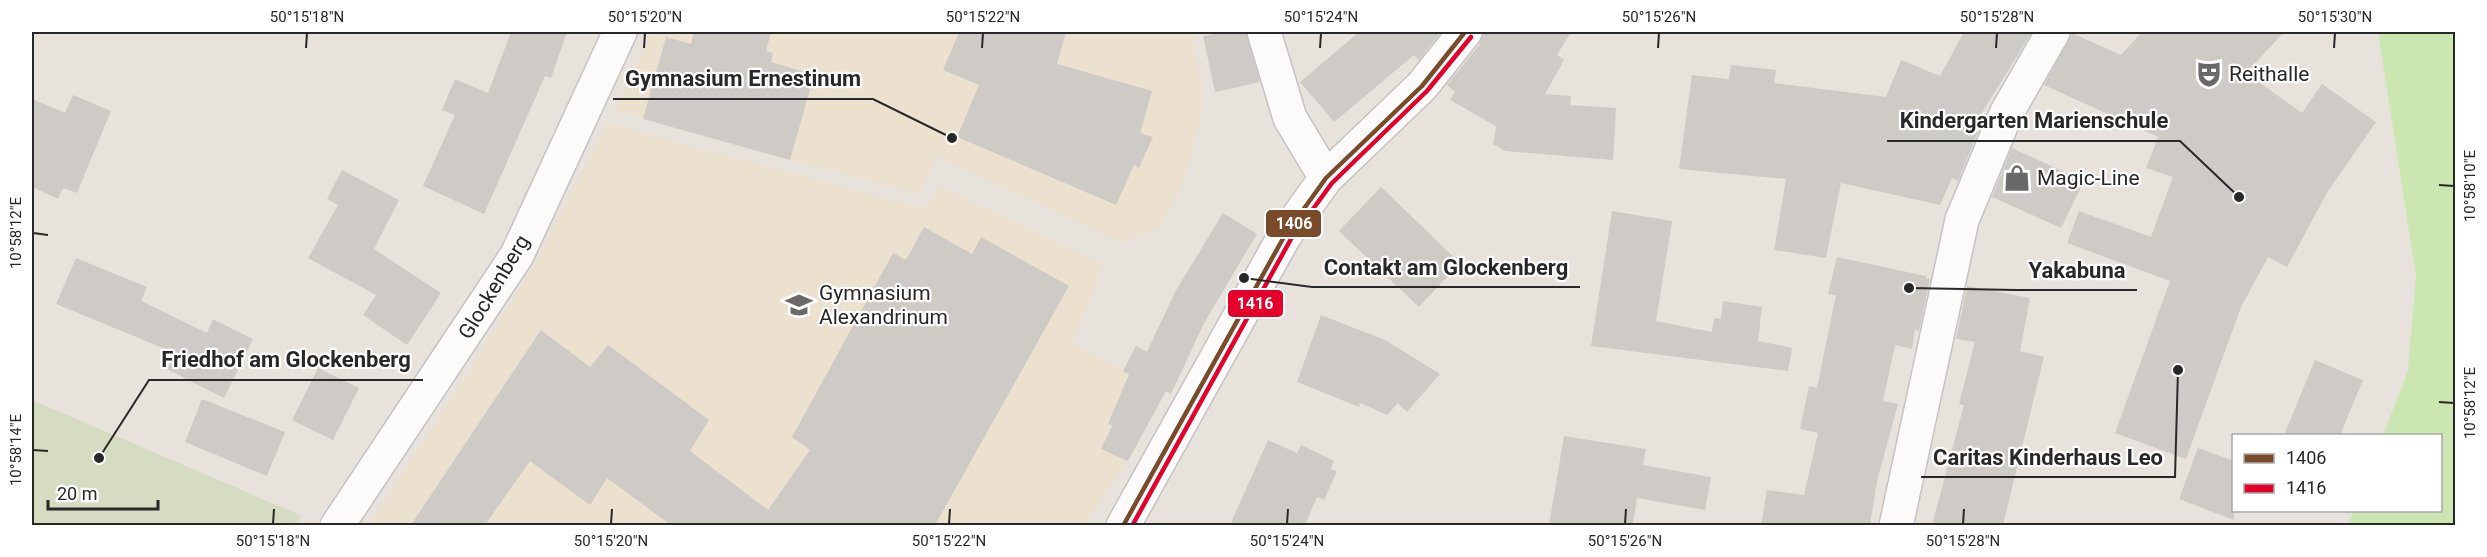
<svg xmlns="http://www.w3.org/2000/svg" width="2487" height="557" viewBox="0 0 2487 557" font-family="Roboto,sans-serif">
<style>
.education{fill:#ece0cf}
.green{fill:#cbe6b1}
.cemetery{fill:#d5dcc2}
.building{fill:#cecac6}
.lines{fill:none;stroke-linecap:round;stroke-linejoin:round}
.minor-casing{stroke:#c4c2c3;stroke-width:36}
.minor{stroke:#fcfbfa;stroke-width:33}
.bus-1-casing{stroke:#fff;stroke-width:9}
.bus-2-casing{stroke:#fff;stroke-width:9}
.bus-1{stroke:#7a4b2a;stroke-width:4.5}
.bus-2{stroke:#e4002b;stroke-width:4.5}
.ticks{fill:none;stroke:#282828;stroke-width:2}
.labels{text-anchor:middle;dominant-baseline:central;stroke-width:4.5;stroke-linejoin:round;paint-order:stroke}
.poi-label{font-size:21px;fill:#282828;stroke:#fff;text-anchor:start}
.street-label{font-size:21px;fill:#282828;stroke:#fff}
.leader{fill:none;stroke:#282828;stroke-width:2}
.callout-dot{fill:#282828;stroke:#fff;stroke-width:2}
.callout-label{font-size:22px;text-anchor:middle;font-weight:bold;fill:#282828;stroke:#fff;stroke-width:4.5;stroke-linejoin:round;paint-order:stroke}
.line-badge{stroke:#fff;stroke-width:2}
.badge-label{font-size:16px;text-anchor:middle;font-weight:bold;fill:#fff}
.neatline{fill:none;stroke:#282828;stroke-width:2}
.ticks-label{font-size:15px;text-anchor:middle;fill:#282828}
</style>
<rect width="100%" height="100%" fill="#e8e2dc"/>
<path class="education" d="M652 32H1191L1202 86 1201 116 1185 179 1161 226 1123 243 936 156 921 194 790 160 615 110Z
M607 123 924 209 939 185 1103 265 1073 344 1129 374 1108 423 1112 426 1101 448 1128 461 1084 525 368 526 461 384 538 259Z"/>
<path class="green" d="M2378 32H2455V525H2348L2354 511 2440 510V436L2383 435 2408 371 2416 276Z"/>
<path class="cemetery" d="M32 400 302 516 295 526 32 525Z"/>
<path class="building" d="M511 32H567L551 78 545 76 484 214 423 186 455 115 442 110 455 79 488 93Z
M694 32H771L766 51 773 53 771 62 814 75 790 160 643 119 666 37 691 44Z
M959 32H1066L1057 64 1152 91 1140 133 1153 137 1139 168 1134 165 1116 205 957 137 979 85 943 70Z
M1227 32H1246L1260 82 1215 92 1203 36Z
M1359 32H1441L1419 60 1414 55 1334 122 1300 82Z
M1483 32H1571L1557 55 1564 60 1545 94 1571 96 1570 105 1616 108 1613 160 1505 151 1493 144 1496 126 1450 100 1455 92 1447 85 1480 44Z
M1964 32H2032L1972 129 1978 132 1958 181 1952 178 1940 205 1841 183 1826 258 1774 250 1786 179 1679 169 1692 75 1729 79 1731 65 1776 70 1774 83 1886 97 1901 60 1940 76Z
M2142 32H2284L2246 73 2302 113 2322 84 2376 122 2328 191 2287 267 2268 257 2241 307 2186 459 2115 433 2170 281 2067 243 2079 211 2151 237 2173 177 2146 168 2158 137 2044 85 2072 33 2121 55Z
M73 95 111 111 77 193 63 188 58 199 32 187V99L65 113Z
M2012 148 2084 181 2061 228 1992 197Z
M342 170 399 200 374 249 441 293 407 345 363 315 376 295 308 258 338 205 327 199Z
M1381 187 1460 263 1419 307 1339 231Z
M1612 211 1672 221 1656 321 1712 332 1714 318 1721 319 1723 301 1762 307 1758 341 1792 348 1788 371 1591 346Z
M1223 213 1257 234 1204 323 1171 394 1166 391 1128 461 1101 449 1112 426 1108 424 1129 374 1123 371 1136 346 1147 352 1175 292Z
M924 227 972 254 981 237 1069 286 935 525H671L607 478 590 505 530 461 485 525H411L541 330 590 367 608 345 709 420 690 451 768 510 810 450 792 437 893 253 906 260Z
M1837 257 1926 276V279H1930L1919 331 1915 330 1912 349 1895 345 1883 401 1898 404 1877 481 1870 525H1761L1767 490 1804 495 1818 433 1800 429 1809 386 1817 388 1836 295 1828 294Z
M76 258 147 287 141 301 207 333 213 319 253 339 224 398 167 369 175 353 56 304Z
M1967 286 2030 298 2020 351 2044 357 2003 525H1932L1964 405 1959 404 1975 342 1956 339Z
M1321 315 1385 340 1440 374 1407 412 1398 403 1387 415 1360 403 1359 407 1297 382Z
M2315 360 2363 380 2340 435H2284Z
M318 368 359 388 333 440 292 420Z
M202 399 285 432 267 476 185 442Z
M1564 436 1646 449 1643 465 1711 477 1705 510 1637 498 1633 525H1549Z
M1268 440 1297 453 1301 445 1334 461 1331 469 1337 471 1324 500 1317 497 1305 525H1230Z
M2198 448 2234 461V520L2179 499Z"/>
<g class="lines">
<defs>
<path id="minor" d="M1264 32 1290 118 1326 178
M337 526 517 255 620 32
M1123 526 1285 235 1326 178 1422 86 1465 32
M1896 526 1962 220 2006 114 2053 32"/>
</defs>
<use href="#minor" class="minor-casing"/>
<use href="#minor" class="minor"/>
<defs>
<path id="bus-1" d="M1123 526 1285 235 1326 178 1422 86 1465 32"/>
<path id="bus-2" d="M1132 526 1291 239 1332 183 1427 91 1471 37"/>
</defs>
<use href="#bus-1" class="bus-1-casing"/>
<use href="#bus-2" class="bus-2-casing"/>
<use href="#bus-1" class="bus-1"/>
<use href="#bus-2" class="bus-2"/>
</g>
<path class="ticks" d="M306 48 307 33M644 48 645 33M982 48 983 33M1320 48 1321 33M1658 48 1659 33M1996 48 1997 33M2334 48 2335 33M2439 185 2454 186M33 233 48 235M2439 402 2454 403M33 450 48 451M273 524 274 509M611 524 612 509M949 524 950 509M1287 524 1288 509M1625 524 1626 509M1963 524 1964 509"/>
<defs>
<symbol id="theatre-bare" viewBox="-9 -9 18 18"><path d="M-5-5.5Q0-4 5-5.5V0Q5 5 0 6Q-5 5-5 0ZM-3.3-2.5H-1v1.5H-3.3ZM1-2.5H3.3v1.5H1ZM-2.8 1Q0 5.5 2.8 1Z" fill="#6b6967" stroke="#fff" stroke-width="2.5" paint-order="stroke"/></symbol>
<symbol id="shop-bare" viewBox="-9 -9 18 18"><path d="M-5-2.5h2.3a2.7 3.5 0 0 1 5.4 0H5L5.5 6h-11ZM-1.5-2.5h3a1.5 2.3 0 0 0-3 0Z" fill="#6b6967" stroke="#fff" stroke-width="2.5" paint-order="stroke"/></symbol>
<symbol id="school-bare" viewBox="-9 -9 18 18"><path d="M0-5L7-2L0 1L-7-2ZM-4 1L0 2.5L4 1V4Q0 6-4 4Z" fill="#6b6967" stroke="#fff" stroke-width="2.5" paint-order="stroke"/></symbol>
</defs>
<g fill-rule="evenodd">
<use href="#theatre-bare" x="2190" y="55" width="38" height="38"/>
<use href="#shop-bare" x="1998" y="159" width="38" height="38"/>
<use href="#school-bare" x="780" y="286" width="38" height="38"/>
</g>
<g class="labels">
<g class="poi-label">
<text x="2229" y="74">Reithalle</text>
<text x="2037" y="178">Magic-Line</text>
<text x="819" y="293">Gymnasium<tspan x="819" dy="24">Alexandrinum</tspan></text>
</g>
<g class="street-label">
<text transform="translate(494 287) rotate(-59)">Glockenberg</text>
</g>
</g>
<path class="leader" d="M952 138L873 99H613M2239 197L2180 141H1887M1244 278L1312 287H1580M1909 288L2016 290H2137M99 458L149 380H423M2178 370L2175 477H1921"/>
<g class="callout-dot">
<circle cx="952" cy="138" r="6"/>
<circle cx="2239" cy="197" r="6"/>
<circle cx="1244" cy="278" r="6"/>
<circle cx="1909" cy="288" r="6"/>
<circle cx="99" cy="458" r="6"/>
<circle cx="2178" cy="370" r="6"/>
</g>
<g class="callout-label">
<text x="743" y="86">Gymnasium Ernestinum</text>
<text x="2034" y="128">Kindergarten Marienschule</text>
<text x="1446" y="275">Contakt am Glockenberg</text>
<text x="2077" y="278">Yakabuna</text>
<text x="286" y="367">Friedhof am Glockenberg</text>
<text x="2048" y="465">Caritas Kinderhaus Leo</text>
</g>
<g class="line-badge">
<rect x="1265" y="209" width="57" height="29" rx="6" fill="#7a4b2a"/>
<rect x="1227" y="289" width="57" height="29" rx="6" fill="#e4002b"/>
</g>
<g class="badge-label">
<text x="1294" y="229">1406</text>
<text x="1255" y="309">1416</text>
</g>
<rect width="2487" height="557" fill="none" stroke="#ffffff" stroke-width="66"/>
<rect x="2232" y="434" width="210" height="78" fill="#ffffff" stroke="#a9a9a9" stroke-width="1.5"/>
<rect x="2244" y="454" width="30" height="9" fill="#7a4b2a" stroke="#a9a9a9" stroke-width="1.5"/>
<text x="2286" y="464" font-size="18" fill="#282828">1406</text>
<rect x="2244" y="484" width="30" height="9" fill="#e4002b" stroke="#a9a9a9" stroke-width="1.5"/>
<text x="2286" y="494" font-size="18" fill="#282828">1416</text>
<path d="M48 500v9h110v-9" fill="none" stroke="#282828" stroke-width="3"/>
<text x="57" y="500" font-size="18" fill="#282828" stroke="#ffffff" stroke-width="4.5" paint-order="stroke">20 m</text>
<rect x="33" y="33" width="2421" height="491" class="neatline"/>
<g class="ticks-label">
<text x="307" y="22">50°15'18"N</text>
<text x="645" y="22">50°15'20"N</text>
<text x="983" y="22">50°15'22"N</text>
<text x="1321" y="22">50°15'24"N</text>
<text x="1659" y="22">50°15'26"N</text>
<text x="1997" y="22">50°15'28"N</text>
<text x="2335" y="22">50°15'30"N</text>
<text transform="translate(2470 186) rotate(-90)" y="5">10°58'10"E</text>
<text transform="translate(16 233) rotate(-90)" y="5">10°58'12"E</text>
<text transform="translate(2470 403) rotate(-90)" y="5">10°58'12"E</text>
<text transform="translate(16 450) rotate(-90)" y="5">10°58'14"E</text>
<text x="273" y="546">50°15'18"N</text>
<text x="611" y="546">50°15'20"N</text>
<text x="949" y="546">50°15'22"N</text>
<text x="1287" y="546">50°15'24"N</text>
<text x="1625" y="546">50°15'26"N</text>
<text x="1963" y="546">50°15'28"N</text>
</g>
</svg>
